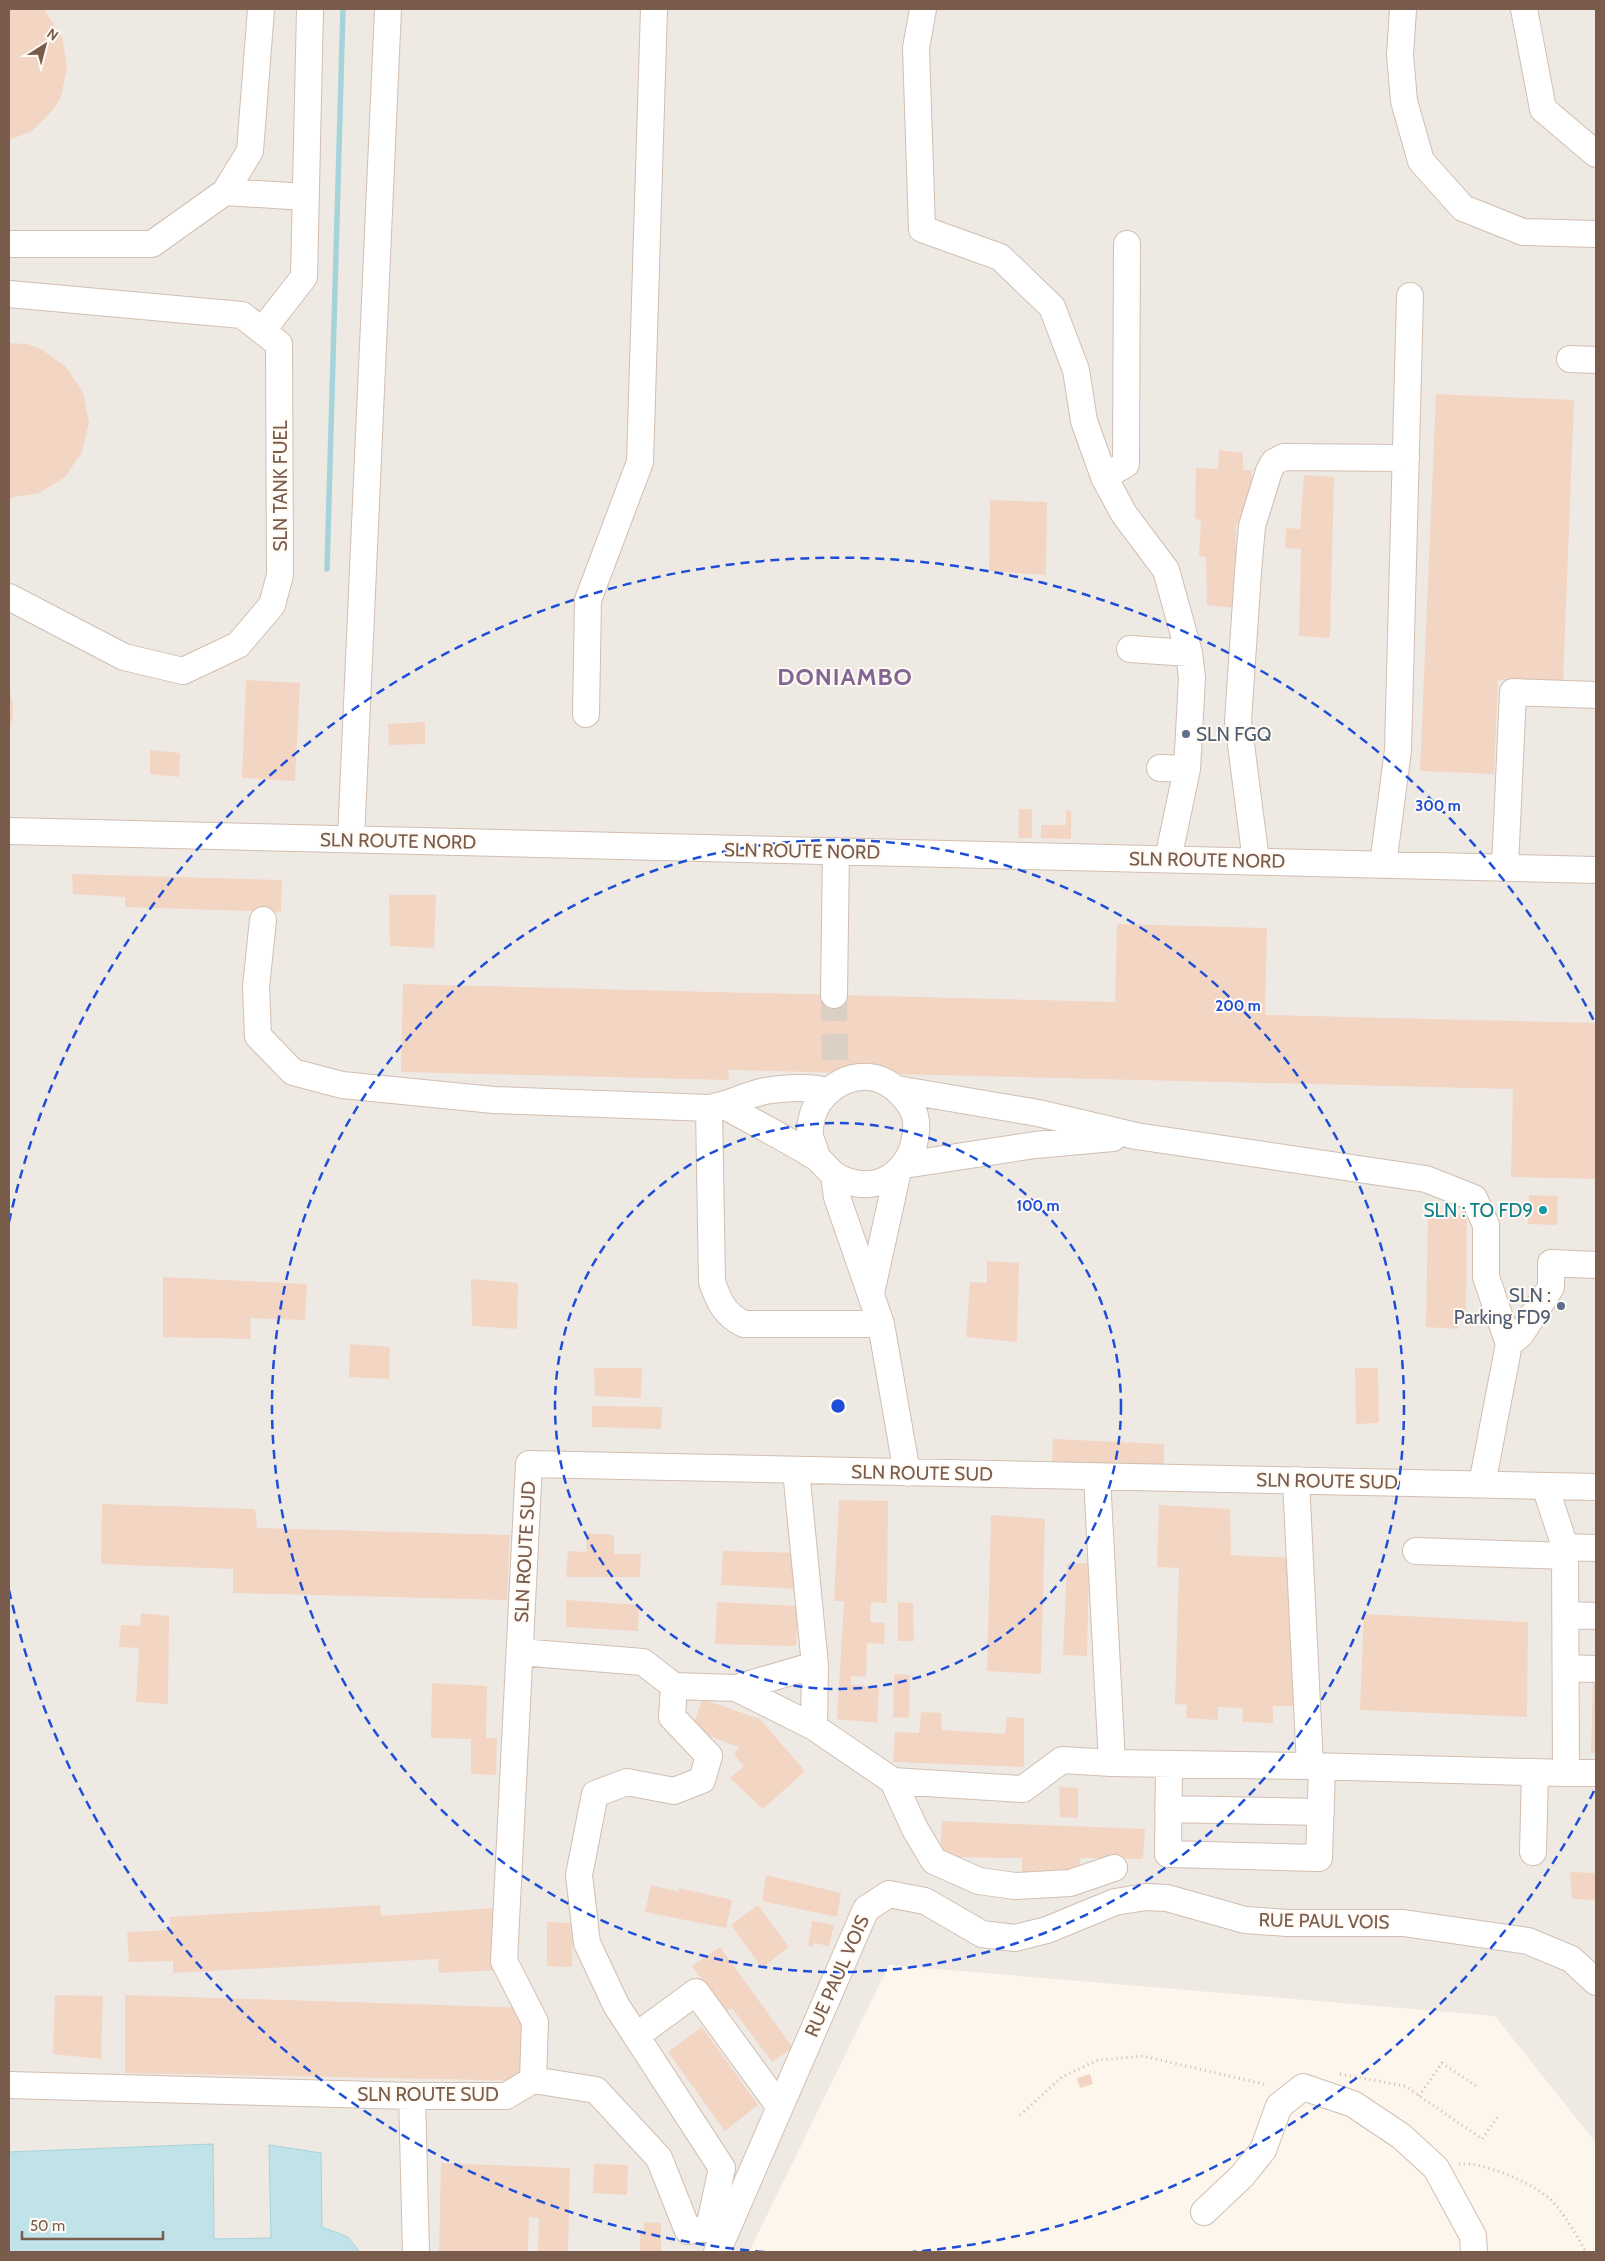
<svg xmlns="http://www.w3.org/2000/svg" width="1605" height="2261" viewBox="0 0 1605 2261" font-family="Cabin,sans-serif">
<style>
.industrial{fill:#efe9e4}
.water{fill:#bfe3e8;stroke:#a5d3da}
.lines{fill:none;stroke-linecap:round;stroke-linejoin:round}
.stream{stroke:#a5d3da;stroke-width:5.5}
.building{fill:#f3d5c3}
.minor-tunnel{stroke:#dcd0c4;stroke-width:26;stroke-dasharray:26 13;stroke-linecap:butt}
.minor-casing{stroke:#d1beb0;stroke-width:28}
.path{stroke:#d9b8a5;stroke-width:3;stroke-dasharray:1 4;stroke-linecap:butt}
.minor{stroke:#fff;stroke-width:26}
.ring{fill:none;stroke:#1d4ed8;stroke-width:2.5;stroke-dasharray:9 6}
.service-dot{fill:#5c6f8a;stroke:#fffaf3;stroke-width:2}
.culture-dot{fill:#0f9aa8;stroke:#fffaf3;stroke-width:2}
.labels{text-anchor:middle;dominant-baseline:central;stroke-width:4;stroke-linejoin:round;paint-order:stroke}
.street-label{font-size:19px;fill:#7a5c4d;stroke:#fffaf3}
.service-label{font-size:19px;fill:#4e5e75;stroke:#fffaf3;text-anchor:start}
.culture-label{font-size:19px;fill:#0d838f;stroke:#fffaf3;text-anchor:end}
.district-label{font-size:24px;font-weight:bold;letter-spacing:1px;fill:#846695;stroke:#fffaf3}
.centre{fill:#1d4ed8;stroke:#fffaf3;stroke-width:2.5}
.ring-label{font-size:15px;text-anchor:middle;font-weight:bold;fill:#1d4ed8;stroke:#fffaf3;stroke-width:4;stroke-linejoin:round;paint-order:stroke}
</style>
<rect width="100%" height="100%" fill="#fdf6ec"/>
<path class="industrial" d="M9 9H1596V2143L1495 2016 889 1965 749 2252H360L348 2237 322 2227 320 2153 269 2145 271 2239H214L213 2144 9 2152Z"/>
<path class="water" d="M213 2144 214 2239 271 2238 269 2145 321 2153 322 2227 348 2237 360 2252H9V2152Z"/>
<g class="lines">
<path class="stream" d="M327 569 343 9"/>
</g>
<path class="building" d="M9 9H42L45 11 62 37 67 67 61 97 53 110 32 131 9 140Z
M9 343 27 344 41 349 66 367 83 392 89 422 82 452 65 477 39 493 9 498Z
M1436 394 1574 400 1563 683 1498 680 1494 774 1420 771Z
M1219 450 1243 453V470H1252L1250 525 1236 524 1235 608 1207 605 1206 557 1199 556 1201 520 1195 519 1196 468 1218 469Z
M1304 475 1334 477 1330 638 1299 636 1301 549 1285 548 1286 528 1300 529Z
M990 500 1047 502 1046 575 989 571Z
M246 680 300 683 295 781 242 778Z
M9 689 13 704V716L9 731Z
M425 722V744L389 745 388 724Z
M150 750 180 753 179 777 150 774Z
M1019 809H1032V838H1018Z
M1066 811H1071V839L1041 838V825H1066Z
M72 874 282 880 281 912 125 907V897L73 894Z
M389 895H436L434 948 390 946Z
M1117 924 1267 928 1265 1015 1596 1023V1179L1511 1177 1513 1089 728 1070 729 1080 401 1072 403 984 1115 1002Z
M1529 1195 1558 1196 1557 1225 1528 1224Z
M1428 1213 1467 1215 1466 1315 1459 1314 1458 1329 1426 1327Z
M987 1261 1019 1263 1017 1342 966 1337 970 1282 987 1283Z
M163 1277 307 1284 305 1320 250 1318 251 1339 163 1337Z
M471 1279 518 1283 517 1329 472 1326Z
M350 1344 390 1347 389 1379 349 1377Z
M594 1368H642L641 1398 595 1396Z
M1355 1368H1378L1379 1423 1356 1424Z
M592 1406 662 1407 661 1429 592 1427Z
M1053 1439 1164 1444V1470L1052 1466Z
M839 1500 888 1501 887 1603 871 1602 870 1622 885 1623 884 1644 867 1643 866 1677 851 1676V1685L879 1687 877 1723 837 1719 844 1601H834Z
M102 1504 255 1509 257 1528 510 1535 507 1600 233 1593V1569L101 1564Z
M1159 1505 1230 1509 1231 1555 1295 1558 1293 1706H1273V1723L1242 1722 1243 1708 1218 1707V1720L1186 1718 1187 1705 1175 1704 1179 1568 1157 1567Z
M991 1515 1045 1519 1041 1674 987 1671Z
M586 1533 614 1535V1554H641L640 1577H566L568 1551 587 1552Z
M723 1551 799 1553V1589L721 1585Z
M1089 1563 1087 1656 1063 1655 1067 1564Z
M566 1600 639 1605 638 1631 566 1627Z
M717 1602 798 1606 796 1646 715 1644Z
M898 1602 913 1603 914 1641H898Z
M141 1613 169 1616 168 1704 136 1702 139 1648 119 1647 121 1625 140 1626Z
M1364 1614 1528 1622 1527 1717 1360 1710Z
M894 1674 910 1675 909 1718 893 1717Z
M1593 1680H1596V1753H1591Z
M432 1683 487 1686 486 1738H497L496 1775 471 1774V1739L431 1738Z
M702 1699 760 1719 805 1771 763 1809 730 1778 744 1766 734 1755 739 1747 692 1730Z
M921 1712 941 1713 942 1730 1005 1734 1007 1717 1024 1718V1767L893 1762 895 1732 919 1733Z
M1059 1787 1078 1788V1818L1060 1817Z
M942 1821 1145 1829 1143 1859 1080 1858 1079 1873H1022V1858L940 1857Z
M1570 1872 1596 1873V1900L1572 1899Z
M766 1875 841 1893 837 1917 762 1901Z
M651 1885 679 1892V1888L732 1900 726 1928 645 1912Z
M380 1905 381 1916 494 1908 499 1970 439 1973 438 1959 173 1973V1961L129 1962 127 1932 171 1930 169 1917Z
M758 1905 789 1947 762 1968 731 1925Z
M812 1921 834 1925 829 1946 814 1943 813 1947 808 1945Z
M547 1922 573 1923 572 1967 547 1966Z
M720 1947 793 2048 772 2062 732 2008 726 2012 692 1966Z
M55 1995 103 1996 101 2059 53 2054Z
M125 1995 533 2008V2081L125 2073Z
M702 2027 758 2105 725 2131 668 2052Z
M1090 2074 1093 2084 1080 2088 1077 2078Z
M441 2163 570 2168 568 2252H538L539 2218 529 2217 528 2252H439Z
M594 2164 628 2165 627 2195 593 2193Z
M644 2222 661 2223V2252H640V2230L644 2231Z"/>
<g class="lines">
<path class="minor-tunnel" d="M834 995 835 1072"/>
<defs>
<path id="minor" d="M923 9 916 48 922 229 1000 257 1052 307 1076 370 1084 421 1104 477 1124 514 1166 570 1189 653 1192 678 1187 769 1168 859
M1403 9 1400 55 1404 101 1421 161 1463 208 1523 232 1596 234
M1524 9 1543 109 1596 154
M225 192 306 197
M9 244H152L225 192 250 151 261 9
M9 294 242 315 279 344 280 575 272 605 238 645 183 671 124 657 9 597
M262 331 304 277 310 9
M1570 359 1596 360
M1104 477 1126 464 1127 244
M1130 649 1189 653
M586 714 588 600 640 462 654 9
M1160 768 1187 769
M9 831 1596 870
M351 839 388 9
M1256 861 1238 721 1248 572 1252 526 1269 471 1274 462 1284 457 1406 458
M1383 865 1398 750 1410 296
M1505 867 1513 692 1596 695
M263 920 256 987 258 1036 293 1072 342 1085 494 1100 709 1108C729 1105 746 1095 765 1091 785 1088 808 1086 827 1091
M834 995 836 851
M897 1089 1038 1113 1136 1136 1426 1179 1474 1198 1486 1225V1277L1509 1344
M725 1106C755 1123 785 1138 814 1156 826 1163 829 1176 847 1181 888 1195 919 1161 916 1121 915 1111 909 1102 902 1095 876 1066 839 1074 818 1103 813 1111 809 1125 810 1136 812 1143 815 1150 817 1157
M709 1108 712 1282C719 1302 725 1315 744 1324H881
M904 1165 1035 1145 1113 1138
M834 1175 837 1197 881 1324 907 1473
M871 1293 898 1171
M796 1470 815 1665 814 1727 893 1781 1023 1789 1062 1760 1112 1763 1310 1766
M1097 1477 1112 1763
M1296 1480 1310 1766 1566 1773 1565 1547 1545 1486
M1482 1484 1509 1344 1521 1334 1551 1287V1263L1596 1265
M1565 1547 1596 1548
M1416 1551 1566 1556
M1566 1615 1596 1616
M520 1652 643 1662 674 1686 736 1688 814 1727
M1566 1668 1596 1669
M736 1688 815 1665
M1169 1764 1168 1854 1319 1858 1322 1767
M1566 1773H1596
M893 1781 915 1829 934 1861 979 1881 1015 1886 1070 1883 1114 1868
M1168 1809 1321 1812
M1533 1852 1535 1772
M636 2036 696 1992 779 2106
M533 2080 596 2090 659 2158 688 2231 709 2228 722 2168 616 2005 587 1943 579 1875 595 1794 627 1782 674 1791 702 1780 709 1756 672 1717 674 1686
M9 2085 412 2096H506L533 2080 535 2022 504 1961 529 1464 1596 1487
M412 2096 416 2252
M1204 2212 1242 2176 1263 2150 1279 2106 1303 2087 1353 2104 1401 2136 1436 2168 1473 2236 1474 2252
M717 2252 866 1909 889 1894 925 1901 982 1934 1015 1938 1047 1930 1115 1902 1146 1897 1167 1898 1245 1920 1288 1923H1403L1528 1941 1571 1959 1596 1982"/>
</defs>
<use href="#minor" class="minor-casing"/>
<path class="path" d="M1340 2074 1405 2086 1482 2139 1499 2115
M1419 2096 1442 2063 1476 2086
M1020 2115 1062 2077 1098 2060 1143 2056 1268 2085
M1459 2164C1483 2161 1538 2185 1554 2203 1567 2218 1576 2235 1586 2252"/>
<use href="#minor" class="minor"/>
</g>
<g class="ring">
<circle cx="838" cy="1406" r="283"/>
<circle cx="838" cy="1406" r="566"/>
<path d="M1594 1791A849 849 0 0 1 912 2252M764 2252A849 849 0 0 1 9 1590M9 1222A849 849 0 0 1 1594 1021"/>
</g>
<g class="service-dot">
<circle cx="1186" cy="734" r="5"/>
<circle cx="1561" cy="1306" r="5"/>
</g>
<circle class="culture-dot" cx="1543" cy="1210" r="5"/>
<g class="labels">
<g class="street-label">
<text transform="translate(280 486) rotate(-90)">SLN TANK FUEL</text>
<text transform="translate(398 841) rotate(1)">SLN ROUTE NORD</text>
<text transform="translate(802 851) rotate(1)">SLN ROUTE NORD</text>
<text transform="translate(1207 860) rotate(1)">SLN ROUTE NORD</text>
<text transform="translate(922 1473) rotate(1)">SLN ROUTE SUD</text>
<text transform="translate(1327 1481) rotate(1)">SLN ROUTE SUD</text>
<text transform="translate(525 1552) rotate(-87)">SLN ROUTE SUD</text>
<text transform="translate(1324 1921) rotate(1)">RUE PAUL VOIS</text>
<text transform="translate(837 1976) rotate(-66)">RUE PAUL VOIS</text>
<text x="428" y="2094">SLN ROUTE SUD</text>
</g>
<g class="service-label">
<text x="1196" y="734">SLN FGQ</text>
<text x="1551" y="1295" text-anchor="end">SLN :<tspan x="1551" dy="22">Parking FD9</tspan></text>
</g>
<g class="culture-label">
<text x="1533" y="1210">SLN : TO FD9</text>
</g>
<g class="district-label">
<text x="845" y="676">DONIAMBO</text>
</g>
</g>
<circle cx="838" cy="1406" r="8" class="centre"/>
<g class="ring-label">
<text x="1438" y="811">300 m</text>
<text x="1238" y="1011">200 m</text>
<text x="1038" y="1211">100 m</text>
</g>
<rect width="1605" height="2261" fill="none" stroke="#7a5c4d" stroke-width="20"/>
<g transform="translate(45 45) rotate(36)" stroke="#fffaf3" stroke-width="4" paint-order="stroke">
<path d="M0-4L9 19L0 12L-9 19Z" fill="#7a5c4d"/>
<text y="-8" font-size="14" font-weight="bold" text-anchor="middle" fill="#7a5c4d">N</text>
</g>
<path d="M22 2231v8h141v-8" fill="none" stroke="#7a5c4d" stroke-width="2.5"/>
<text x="30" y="2231" font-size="15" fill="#7a5c4d" stroke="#fffaf3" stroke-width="4" paint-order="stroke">50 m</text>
</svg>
